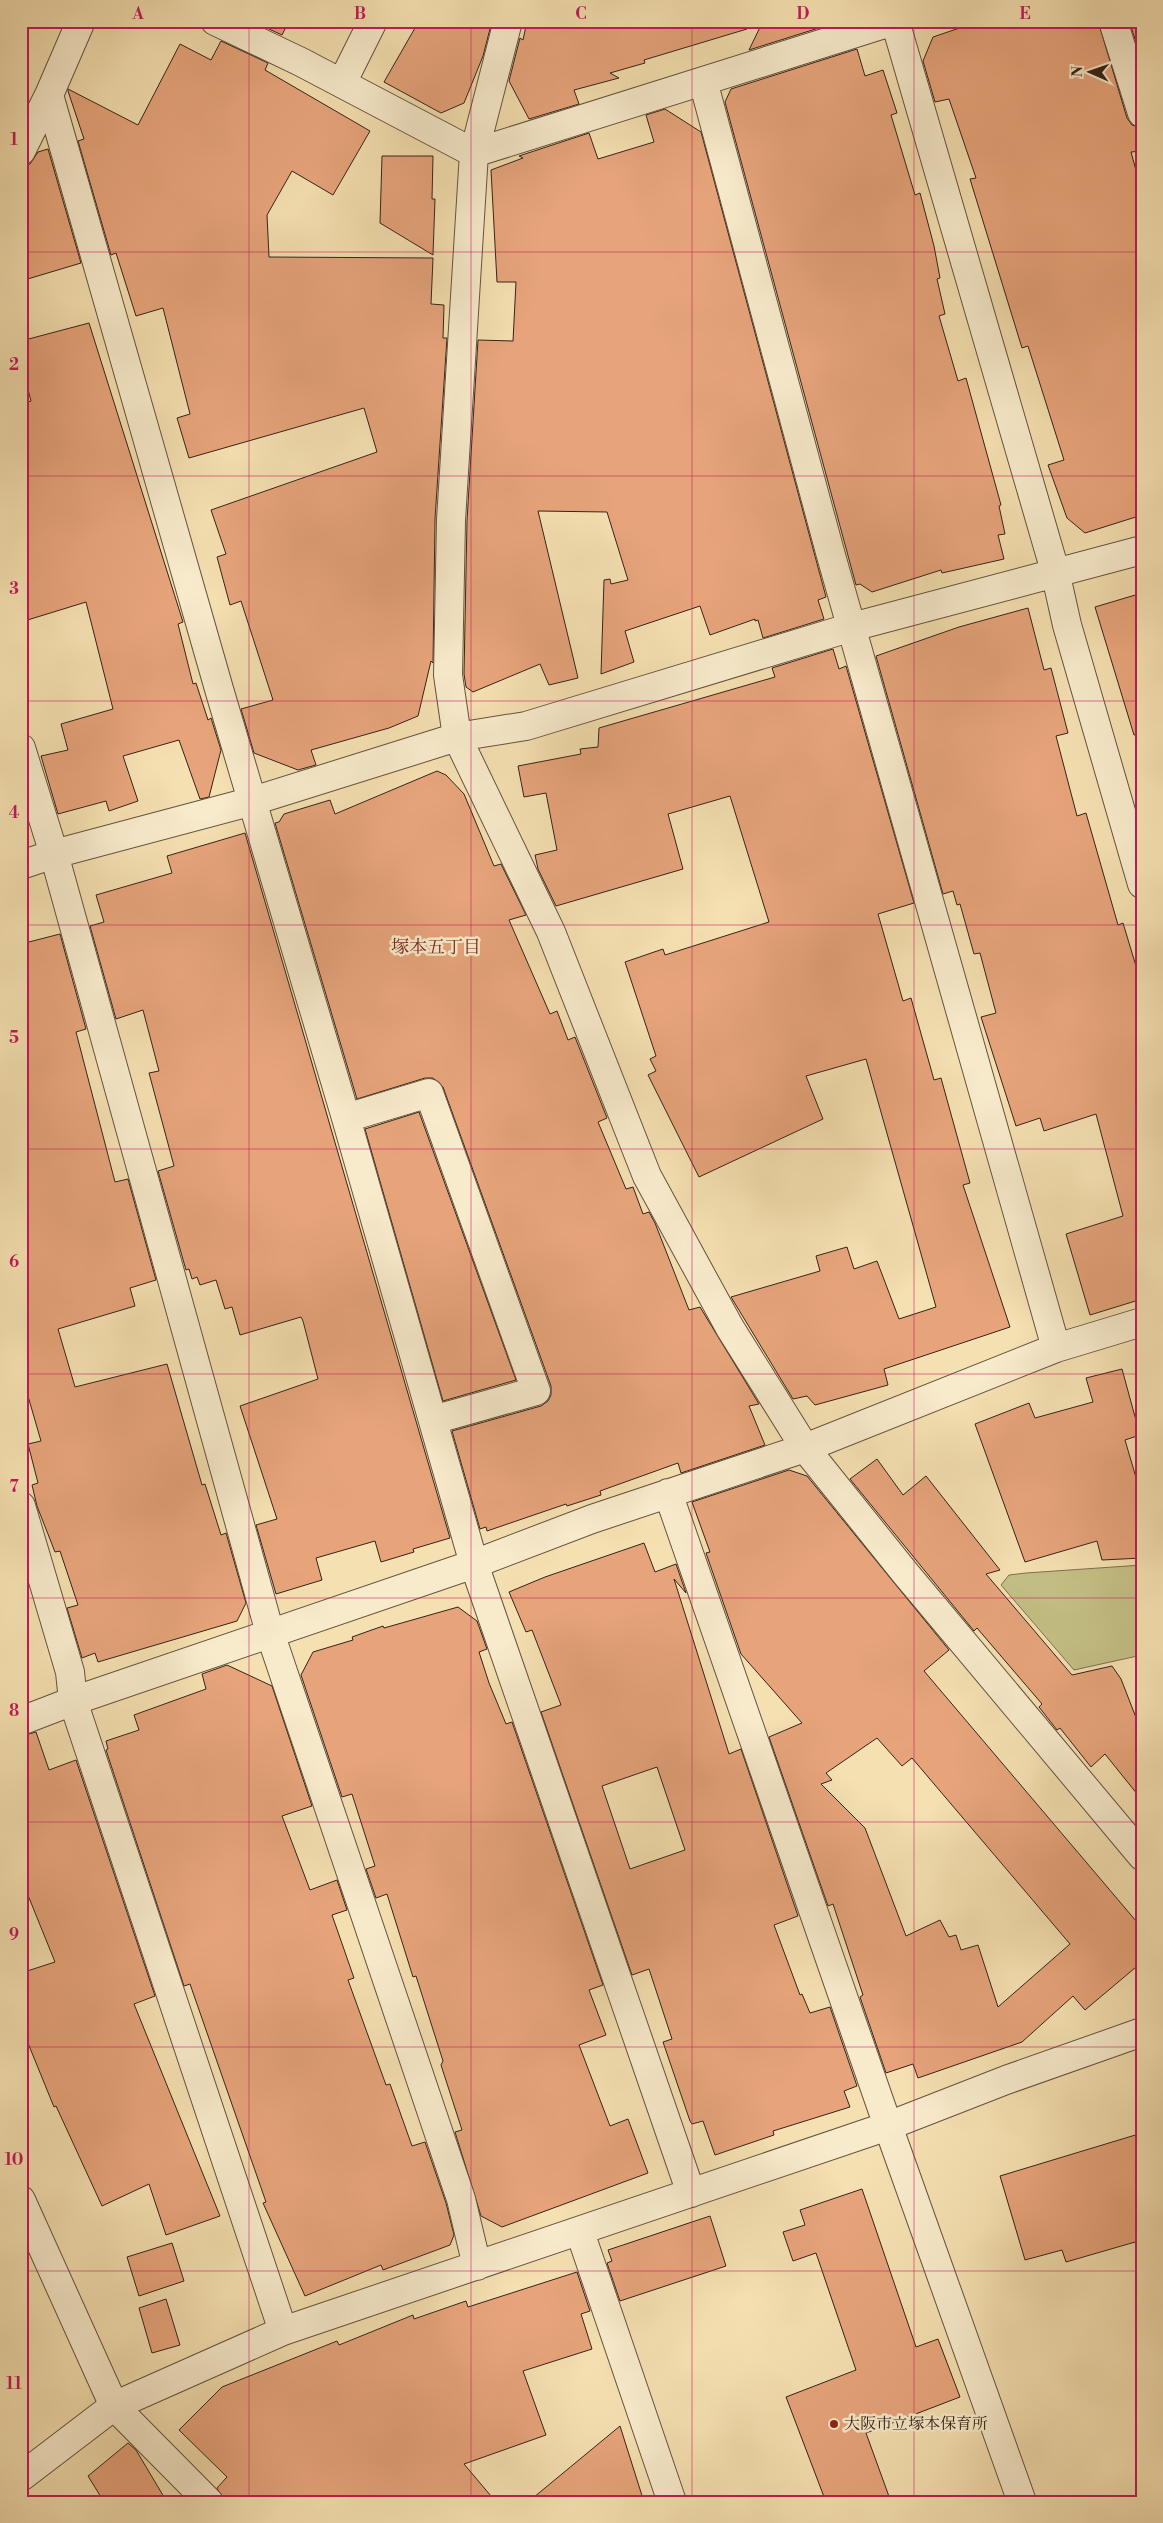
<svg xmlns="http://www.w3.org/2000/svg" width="1163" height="2523" viewBox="0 0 1163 2523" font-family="'Libre Bodoni','Noto Serif JP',serif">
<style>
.green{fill:#c4c086;stroke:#7c7150}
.building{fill:#e7a47b;stroke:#35221b;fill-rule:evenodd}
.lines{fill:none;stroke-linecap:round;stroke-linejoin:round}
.minor-casing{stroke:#655240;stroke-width:30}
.tertiary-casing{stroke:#655240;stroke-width:30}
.minor{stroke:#f8ebcc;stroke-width:28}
.tertiary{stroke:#f8ebcc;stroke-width:28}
.grid{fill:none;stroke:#c2185b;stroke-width:1;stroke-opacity:0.55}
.poi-dot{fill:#8f2418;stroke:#f8ebcc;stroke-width:2}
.labels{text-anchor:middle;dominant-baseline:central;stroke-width:5;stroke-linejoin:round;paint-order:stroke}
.poi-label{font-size:16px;fill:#35221b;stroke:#f8ebcc;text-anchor:start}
.neighbourhood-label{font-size:18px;fill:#7a1f14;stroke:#f8ebcc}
.neatline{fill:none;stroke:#c2185b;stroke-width:2}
.grid-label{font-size:16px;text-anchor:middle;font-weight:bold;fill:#c2185b}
</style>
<rect width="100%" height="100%" fill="#f5e0b1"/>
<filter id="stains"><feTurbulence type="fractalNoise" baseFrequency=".004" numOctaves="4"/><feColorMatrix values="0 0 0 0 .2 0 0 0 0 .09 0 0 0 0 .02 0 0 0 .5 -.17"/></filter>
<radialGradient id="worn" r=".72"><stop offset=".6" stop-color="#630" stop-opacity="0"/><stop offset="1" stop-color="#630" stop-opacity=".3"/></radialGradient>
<path class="green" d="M1142 1565V1655L1074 1670 1001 1585 1009 1575 1026 1573Z"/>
<path class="building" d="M252 21H289L282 35Z
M419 21H492L483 56 464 103 441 113 384 82Z
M527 21H746L747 29 644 60 645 63 610 73 619 78 574 90 579 104 529 119 509 81 520 38 523 40Z
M763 21H841L749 50Z
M980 21H1098L1127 118 1132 125 1142 128V151L1131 152 1142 192V515L1085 533 1067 518 1048 465 1064 460 1028 346 1022 348 970 179 976 178 949 99 935 102 923 61 933 37Z
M1129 21H1142V60Z
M221 41 268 63 265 70 370 131 333 195 292 171 267 215 269 257 433 258 431 304 444 305 443 338H447L435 519 433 663 431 661 418 716 389 728 311 750 316 765 298 770 254 753 241 709 273 700 241 601 230 605 217 557 226 554 211 510 377 452 364 408 189 458 177 418 190 414 163 308 136 316 116 253 111 255 78 141 84 139 68 91V89L138 125 180 44 211 60Z
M857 49 865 76 883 70 897 113 891 115 915 195 920 193 934 246 940 278 937 279 945 314 939 316 958 381 966 378 1001 505 999 506 1005 534 998 535 1004 559 942 573 941 570 872 592 860 584 856 585 725 102 731 89Z
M665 109 701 132 826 597 818 600 824 619 763 638 758 620 755 621V619L710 635 700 606 625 631 634 662 601 674 604 580 610 579 611 584 628 580 607 512 538 511 578 678 549 685 540 664 473 692 466 687 464 674 467 521 478 340 513 341 516 282H497L491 170 523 158 519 156 589 133 598 159 654 142 646 115Z
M48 149 81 263 21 281V167L30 164 38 152Z
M382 156H433L432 199H435L433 255 380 223Z
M89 323 183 622 178 624 193 684 196 683 208 720 211 718 221 750 209 797 200 799 179 740 123 756 138 801 109 811 106 801 58 814 41 756 68 750 61 724 113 709 86 602 21 622V404L31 401 21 363V341Z
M1142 593V734L1134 735 1095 607Z
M1028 608 1044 670 1051 668 1068 733 1056 736 1077 816 1086 813 1118 925 1123 923 1142 986V1299L1090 1315 1066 1234 1123 1216 1096 1114 1044 1131 1040 1118 1016 1126 981 1017 996 1013 980 953 974 954 960 904 957 905 953 891 943 894 876 656 959 627Z
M833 649 839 669 846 666 914 903 878 914 903 1001 911 998 934 1080 941 1078 970 1183 963 1185 1010 1327 884 1369 888 1385 815 1405 807 1396 793 1399 731 1297 820 1271 816 1256 847 1247 854 1269 877 1261 899 1319 936 1307 866 1059 806 1076 823 1119 699 1177 648 1075 656 1071 650 1059 656 1056 625 962 663 949 665 955 769 922 730 796 668 814 683 869 556 906 538 869 535 855 557 850 546 793 524 797 518 766 581 754 580 749 598 747 599 728 775 677 772 668Z
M437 771 446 775 464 794 494 866 501 864 526 915 509 920 550 1014 557 1011 568 1040 575 1037 607 1118 598 1122 626 1189 633 1187 643 1214 649 1212 655 1223 689 1310 700 1307 759 1404 749 1406 765 1445 681 1473 678 1463 600 1491 601 1495 567 1506 566 1504 487 1531 486 1527 480 1529 452 1431 541 1406 548 1401 551 1395V1386L443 1087 433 1078H425L357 1099 275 823 279 822 284 814 330 800 335 814Z
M245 833 450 1538 413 1549 414 1552 381 1562 375 1541 316 1558 322 1580 276 1594 256 1525 277 1519 240 1406 318 1379 303 1321 301 1317 240 1335 232 1307 225 1309 216 1280 200 1285 197 1277 192 1279 189 1269 186 1270 158 1171 174 1166 149 1073 159 1071 143 1010 116 1019 90 926 104 922 96 895 172 873 167 856Z
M60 934 86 1029 76 1032 115 1182 128 1179 156 1280 130 1288 135 1306 58 1329 75 1387 167 1364 202 1485 205 1484 221 1535 226 1533 246 1603 237 1621 98 1662 95 1653 82 1658 67 1608 78 1605 60 1551 55 1552 37 1506 32 1485 38 1483 28 1444 41 1441 21 1372V944Z
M419 1112 516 1380 443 1401 365 1129Z
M1122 1369 1140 1435 1125 1440 1142 1498V1558L1102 1560 1097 1541 1025 1562 975 1424 1029 1403 1035 1418 1093 1402 1086 1378Z
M877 1459 903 1495 926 1476 1000 1570 986 1574 1072 1675 1112 1666 1121 1679 1142 1733V1800L1105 1754 1091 1767 1060 1728 1057 1730 1039 1707 1042 1704 977 1628 974 1631 850 1479Z
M789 1470 807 1476 949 1650 924 1671 1142 1928V1962L1085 2010 1073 1996 1022 2042 918 2078 913 2064 886 2073 860 1997 863 1995 833 1904 828 1906 769 1737 802 1723 741 1654 706 1553 710 1552 692 1502ZM877 1738 902 1766 912 1758 1070 1944 998 2007 978 1945 961 1950 956 1935 949 1937 940 1920 906 1936 865 1828 821 1784 832 1780 826 1773Z
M644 1543 655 1572 676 1564 686 1593 674 1579 729 1754 741 1749 798 1916 774 1925 800 1995 802 1994 810 2013 830 2007 857 2086 844 2091 850 2107 773 2131 774 2135 715 2155 703 2121 692 2124 690 2121 663 2042 672 2039 649 1969 632 1975 541 1712 561 1705 532 1630 526 1632 509 1592 545 1577ZM657 1767 685 1850 630 1869 602 1786Z
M458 1607 477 1621 487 1649 479 1652 489 1683 506 1724 512 1722 603 1985 589 1990 606 2035 579 2045 610 2126 628 2119 648 2173 502 2227 481 2216 455 2132 462 2130 441 2065 443 2061 416 1976 413 1977 387 1894 376 1898 366 1869 375 1866 352 1794 342 1797 301 1675 313 1652 353 1640 352 1637 383 1626 384 1628Z
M227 1665 272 1686 312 1806 282 1816 310 1890 337 1880 347 1910 332 1915 354 1978 348 1980 386 2085 390 2084 412 2146 425 2142 446 2203 454 2235 450 2245 383 2270 381 2265 305 2296 263 2203 266 2202 190 1984 184 1986 106 1750 108 1749 106 1741 139 1730 134 1715 206 1689 202 1674Z
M36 1732 49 1770 76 1760 155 1996 134 2004 220 2216 166 2235 149 2184 102 2206 56 2106 54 2107 21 2026V1973L55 1962 21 1878V1736Z
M1142 2133V2240L1066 2262 1062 2250 1025 2260 1000 2176Z
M862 2189 916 2347 938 2339 960 2397 866 2433 891 2502H826L786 2397 856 2370 816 2253 793 2261 783 2232 805 2225 800 2210Z
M710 2216 726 2266 620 2301 607 2263 612 2261 608 2250Z
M172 2243 184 2281 139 2296 127 2257Z
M577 2272 590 2311 581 2314 592 2349 523 2371 546 2435 464 2464 496 2502H224L217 2488 227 2477 179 2430 222 2387 337 2341 339 2345 413 2315 414 2319 466 2301 468 2307Z
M166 2299 180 2345 152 2353 139 2308Z
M620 2426 644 2502H528Z
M128 2443 136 2450 167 2502H104L88 2476Z"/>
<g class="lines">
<defs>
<path id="minor" d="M215 21 301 62 474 153 894 21
M508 21 474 153 451 520 448 675 457 737 551 932 647 1176 730 1328 805 1448 906 1574 1142 1856
M895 21 1055 571 1067 625 1142 884
M1113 21 1142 113
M703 81 830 552 1056 1348
M342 83 373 21
M49 95 219 689 346 1118 474 1564 691 2193
M21 151 49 95 81 21
M21 748 54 854 270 1633 461 2199 477 2266
M21 865 54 854 253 801 457 737 526 726 852 627 1142 550
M346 1118 429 1093 536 1391 433 1420
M668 1493 888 2126 1022 2502
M21 1506 70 1672 73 1701 283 2331
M21 1721 73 1701 474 1564 592 1519 805 1448 1056 1348 1142 1322
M580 2232 672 2502
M114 2406 209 2502
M21 2477 114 2406 283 2331 888 2126 1006 2080 1142 2032"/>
<path id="tertiary" d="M21 2200 114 2406"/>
</defs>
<use href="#minor" class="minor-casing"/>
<use href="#tertiary" class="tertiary-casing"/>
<use href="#minor" class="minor"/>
<use href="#tertiary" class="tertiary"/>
</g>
<path class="grid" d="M249 21V2502M471 21V2502M692 21V2502M914 21V2502M21 252H1142M21 476H1142M21 701H1142M21 925H1142M21 1149H1142M21 1374H1142M21 1598H1142M21 1822H1142M21 2047H1142M21 2271H1142"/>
<circle class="poi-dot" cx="834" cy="2424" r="5"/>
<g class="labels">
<g class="poi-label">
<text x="844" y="2424">大阪市立塚本保育所</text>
</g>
<g class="neighbourhood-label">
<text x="436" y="947">塚本五丁目</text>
</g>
</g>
<rect width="1163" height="2523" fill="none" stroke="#f5e0b1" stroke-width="55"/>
<g transform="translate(1090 72) rotate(272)" stroke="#f8ebcc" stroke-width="4" paint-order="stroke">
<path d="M0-4L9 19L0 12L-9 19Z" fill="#35221b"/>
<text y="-8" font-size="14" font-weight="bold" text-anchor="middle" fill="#35221b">N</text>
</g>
<rect x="28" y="28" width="1108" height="2468" class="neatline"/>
<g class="grid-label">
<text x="138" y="19">A</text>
<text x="360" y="19">B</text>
<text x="581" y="19">C</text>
<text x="803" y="19">D</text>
<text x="1025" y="19">E</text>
<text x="14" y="145">1</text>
<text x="14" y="370">2</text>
<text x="14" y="594">3</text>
<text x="14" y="818">4</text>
<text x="14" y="1043">5</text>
<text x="14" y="1267">6</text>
<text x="14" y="1492">7</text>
<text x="14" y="1716">8</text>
<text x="14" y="1940">9</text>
<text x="14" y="2165">10</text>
<text x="14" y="2389">11</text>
</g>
<rect width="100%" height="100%" filter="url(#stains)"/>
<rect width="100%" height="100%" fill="url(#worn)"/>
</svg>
